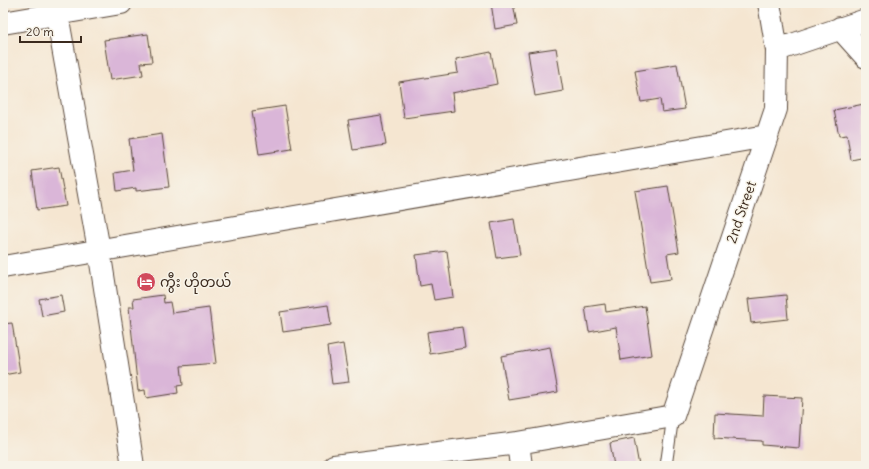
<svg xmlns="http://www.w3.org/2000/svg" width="869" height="469" viewBox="0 0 869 469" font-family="Delius,'Noto Sans Myanmar',sans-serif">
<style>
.building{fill:#dab6d8}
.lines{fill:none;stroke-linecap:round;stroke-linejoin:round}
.lane-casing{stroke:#574639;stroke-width:13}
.street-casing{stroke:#574639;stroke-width:24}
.lane{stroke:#fff;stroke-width:11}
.street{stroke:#fff;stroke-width:22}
.labels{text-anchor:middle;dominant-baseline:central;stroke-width:3;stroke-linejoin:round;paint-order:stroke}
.street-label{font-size:14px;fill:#3b2a1e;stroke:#f7f3e8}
.poi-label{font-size:14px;fill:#3b2a1e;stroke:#f7f3e8;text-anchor:start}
</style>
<rect width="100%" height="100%" fill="#f7f3e8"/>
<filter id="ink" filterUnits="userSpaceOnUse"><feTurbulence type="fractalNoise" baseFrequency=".025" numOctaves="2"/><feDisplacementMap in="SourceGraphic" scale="8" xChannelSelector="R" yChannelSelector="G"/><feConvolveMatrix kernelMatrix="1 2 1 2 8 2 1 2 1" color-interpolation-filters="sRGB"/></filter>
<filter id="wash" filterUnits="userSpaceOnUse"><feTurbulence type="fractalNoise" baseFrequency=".012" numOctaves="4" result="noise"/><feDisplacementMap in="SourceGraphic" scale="16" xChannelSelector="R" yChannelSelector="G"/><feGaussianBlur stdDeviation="0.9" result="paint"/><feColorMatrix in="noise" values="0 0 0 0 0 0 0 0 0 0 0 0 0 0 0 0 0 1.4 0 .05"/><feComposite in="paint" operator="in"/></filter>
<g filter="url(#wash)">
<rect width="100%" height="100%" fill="#f5e6d1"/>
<g id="blocks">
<path class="building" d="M491 3H513L517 25 495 29Z
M148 34 152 62 141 63 143 75 110 80 104 40Z
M556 48 563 91 535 96 528 52Z
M491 52 497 84 452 93 454 111 404 118 399 82 458 73 456 59Z
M677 64 685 109 662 112 660 99 641 102 635 71Z
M864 104 866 114V157L851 160 847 135 839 136 834 110Z
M285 106 292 149 259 154 252 111Z
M381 115 386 145 353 150 348 120Z
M162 134 169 187 136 191V188L117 191 115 173 133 170 129 139Z
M59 167 66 206 37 210 32 171Z
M668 186 679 252 667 254 671 279 650 282 635 191Z
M514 219 520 255 497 258 491 223Z
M447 251 453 297 434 300 431 284 420 286 416 255Z
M61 295 64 312 42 316 39 299Z
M163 295 164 303 170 302 172 313 209 308 216 363 181 366 183 385 177 386 178 393 146 398 145 390 138 391 129 307H134L133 299Z
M786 295 788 319 751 323 748 299Z
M605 304 606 312 645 306 652 355 621 360 616 327 589 332 585 307Z
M328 305 331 325 283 332 280 312Z
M12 323 20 372 3 375V324Z
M462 327 465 348 430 354 427 332Z
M343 344 349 382 332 384 327 347Z
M550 347 558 392 509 400 501 356Z
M764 396 802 398 799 448 762 445V441L714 438 715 413 763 416Z
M634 438 639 466H614L610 443Z"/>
</g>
</g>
<g filter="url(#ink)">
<use href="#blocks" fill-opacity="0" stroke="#574639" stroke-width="1"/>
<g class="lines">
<defs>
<path id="lane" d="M666 466 673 416"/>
<path id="street" d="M55 3 99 250 133 466
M3 23 121 3
M840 28 866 57
M777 50 866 20
M3 267 767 136
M518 443 521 466
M334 466 518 443 673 416 776 109 777 50 769 3"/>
</defs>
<use href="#lane" class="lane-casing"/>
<use href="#street" class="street-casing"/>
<use href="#lane" class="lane"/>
<use href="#street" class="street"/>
</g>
</g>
<defs>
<symbol id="hotel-disc" viewBox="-11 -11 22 22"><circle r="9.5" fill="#d1495b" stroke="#f7f3e8"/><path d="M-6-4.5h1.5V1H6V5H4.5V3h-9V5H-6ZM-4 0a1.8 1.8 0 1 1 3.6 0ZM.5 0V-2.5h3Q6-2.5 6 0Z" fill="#fff"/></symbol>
</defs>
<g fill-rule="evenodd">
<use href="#hotel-disc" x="135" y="271" width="22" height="22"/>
</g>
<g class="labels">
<g class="street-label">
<text transform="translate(741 212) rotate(-71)">2nd Street</text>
</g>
<g class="poi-label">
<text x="160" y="282">ကွီး ဟိုတယ်</text>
</g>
</g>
<rect width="869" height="469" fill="none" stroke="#f7f3e8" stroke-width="16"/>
<path d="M20 36v6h61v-6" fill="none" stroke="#3b2a1e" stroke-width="2"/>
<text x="26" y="36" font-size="12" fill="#3b2a1e" stroke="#f7f3e8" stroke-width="3" paint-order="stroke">20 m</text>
</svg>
